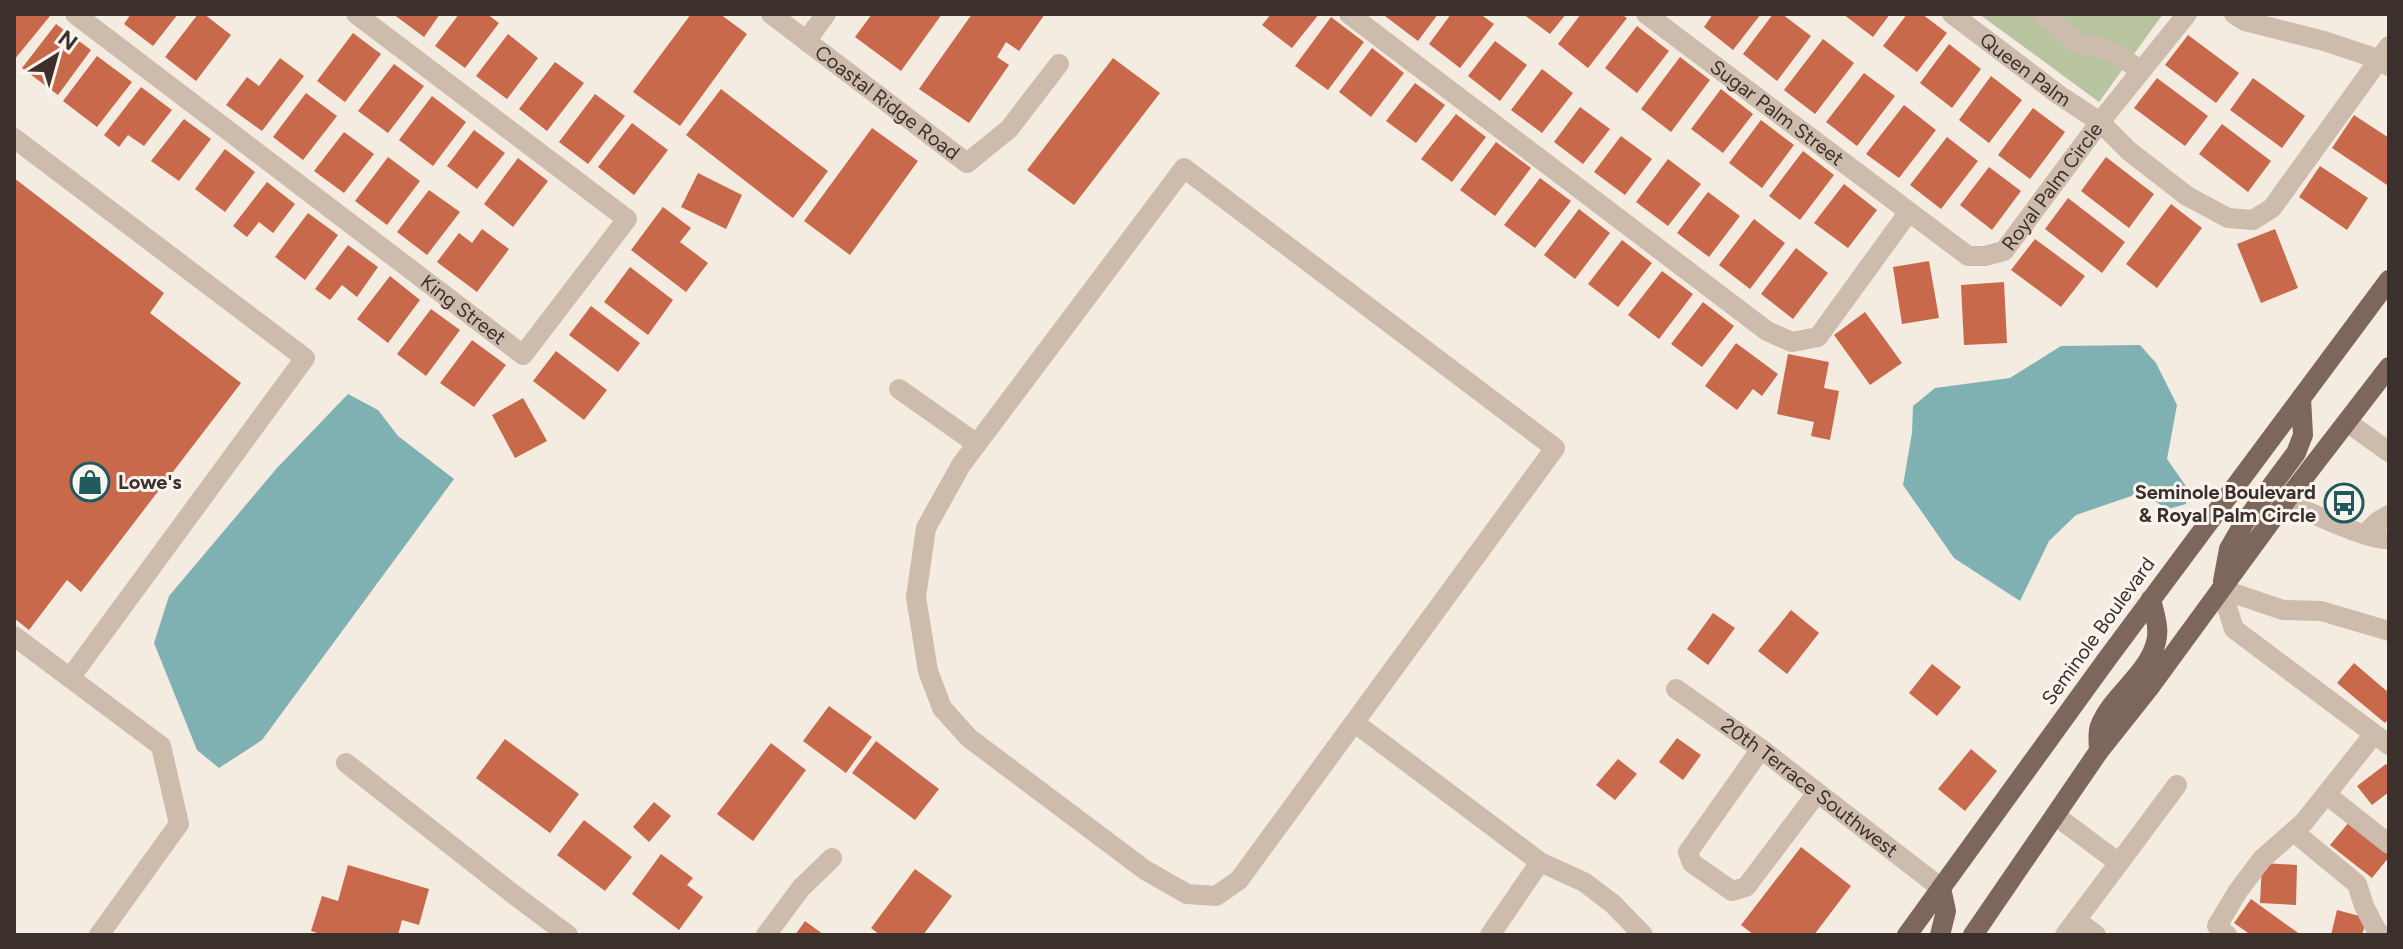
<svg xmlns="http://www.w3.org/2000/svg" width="2403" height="949" viewBox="0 0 2403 949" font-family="Figtree,sans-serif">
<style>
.green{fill:#b8c4a0}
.water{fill:#7fb0b2}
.building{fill:#c8694b}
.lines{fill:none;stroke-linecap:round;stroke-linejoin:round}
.minor{stroke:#cdbbac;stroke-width:20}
.major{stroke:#7d675c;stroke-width:20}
.labels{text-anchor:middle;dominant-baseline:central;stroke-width:6;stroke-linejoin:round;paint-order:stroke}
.street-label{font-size:20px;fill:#3b302b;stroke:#fbf5ee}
.poi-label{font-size:20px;font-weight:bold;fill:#3b302b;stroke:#fbf5ee;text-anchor:start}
</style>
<rect width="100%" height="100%" fill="#f4ebe1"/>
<path class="green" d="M1979 14H2163L2099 102Z"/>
<path class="water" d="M2140 345 2156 363 2177 405 2167 459 2188 489 2186 504 2168 509 2140 493 2076 515 2049 541 2020 601 1954 558 1903 485 1912 433 1913 406 1935 388 2010 378 2061 346Z
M348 394 378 410 398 436 454 479 262 740 219 768 197 750 154 643 169 596 277 468Z"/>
<path class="building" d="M14 14H47L50 16 14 60Z
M131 14H178L153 46 124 24Z
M198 14H204L231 35 196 81 165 57Z
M393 14H440L424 37Z
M459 14H487L499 23 465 68 435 46Z
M691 14H720L747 34 680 126 633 92Z
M872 14H942L901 71 855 37Z
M972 14H1045L1019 51 1006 42 997 57 1009 65 969 123 919 89Z
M1271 14H1319L1292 48 1262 25Z
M1387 14H1438L1418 41 1385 16Z
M1451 14H1480L1494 24 1460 68 1429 44Z
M1523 14H1566L1550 34Z
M1581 14H1621L1627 18 1588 68 1558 44Z
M1713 14H1761L1733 50 1704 27Z
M1773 14H1782L1811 36 1777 81 1743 54Z
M1843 14H1890L1873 37Z
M1907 14H1922L1947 33 1917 72 1883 46Z
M1331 17 1364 42 1328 90 1295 66Z
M56 24 91 50 58 95 22 68Z
M1637 26 1669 51 1637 93 1605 68Z
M353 33 381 54 345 102 317 81Z
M508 34 538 58 507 99 476 76Z
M2188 35 2239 73 2216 103 2165 65Z
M1823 39 1854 63 1815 114 1784 90Z
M1495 41 1527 65 1500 101 1468 76Z
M1949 44 1981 69 1952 108 1920 83Z
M1372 48 1404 73 1371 117 1339 92Z
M97 56 132 82 97 127 63 101Z
M1680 57 1710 80 1671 132 1641 109Z
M280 58 304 76 262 131 226 105 247 77 259 86Z
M1113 58 1160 93 1074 205 1027 170Z
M555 62 584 83 547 131 519 109Z
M394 64 424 86 388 133 358 111Z
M1542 69 1573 93 1542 133 1511 110Z
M1864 73 1895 96 1857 146 1826 122Z
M1991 76 2022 100 1989 143 1959 120Z
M2157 78 2208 116 2185 146 2134 108Z
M2253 78 2305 116 2282 148 2230 110Z
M1415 83 1445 105 1416 143 1386 121Z
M141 87 172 110 144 146 128 135 119 147 104 135Z
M721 89 828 171 793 218 686 135Z
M1721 89 1753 114 1723 153 1691 129Z
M306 93 337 116 303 160 273 137Z
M595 94 625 116 588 164 559 142Z
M432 96 466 122 433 166 399 140Z
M1904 105 1936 130 1899 178 1866 154Z
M1580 107 1610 129 1583 164 1554 142Z
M2033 108 2065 132 2030 179 1998 155Z
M1456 114 1486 137 1452 182 1421 159Z
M2354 115 2389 138V182L2387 185 2332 148Z
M184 119 211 139 179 181 151 161Z
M1761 120 1794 145 1762 188 1729 163Z
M632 123 668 150 634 195 598 167Z
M2222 124 2271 161 2248 192 2199 154Z
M872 128 918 161 850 255 804 221Z
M474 130 505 153 477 189 447 166Z
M344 132 374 154 344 193 314 171Z
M1621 136 1652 159 1625 195 1594 172Z
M1947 137 1978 161 1941 209 1910 185Z
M1496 142 1531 168 1495 216 1460 190Z
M225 149 255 172 225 212 195 189Z
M1803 151 1834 175 1800 220 1769 196Z
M388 157 420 181 387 225 355 201Z
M2106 157 2154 194 2129 228 2081 191Z
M518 158 548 181 513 227 484 204Z
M1668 159 1701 184 1668 226 1636 202Z
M2320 166 2368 198 2347 230 2299 197Z
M1989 167 2021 191 1992 230 1960 205Z
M698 173 742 195 726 229 681 207Z
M14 178 164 293 150 313 241 383 81 592 67 580 29 630 14 618Z
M1540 178 1571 201 1535 248 1504 225Z
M267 182 295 204 273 233 259 222 247 237 233 226Z
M1844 184 1877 210 1848 248 1814 223Z
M429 190 460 212 427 255 397 232Z
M1708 192 1740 216 1709 257 1677 233Z
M2068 198 2125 242 2102 273 2045 229Z
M2171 204 2202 228 2157 288 2126 264Z
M663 207 691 228 680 242 708 263 686 292 631 250Z
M1579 209 1610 233 1575 279 1544 255Z
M308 213 338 235 305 280 275 257Z
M1754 219 1785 243 1750 289 1719 265Z
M482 229 509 249 477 292 437 262 459 233 472 243Z
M2275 229 2298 288 2261 303 2237 244Z
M2035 239 2085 276 2061 307 2011 270Z
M1622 240 1652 263 1618 307 1588 284Z
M348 245 378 267 357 297 342 285 330 300 315 289Z
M1796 248 1828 273 1793 319 1761 294Z
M1929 261 1939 318 1902 324 1893 267Z
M630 267 673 300 648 335 604 302Z
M1662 271 1693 294 1659 339 1628 315Z
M390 276 420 300 388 343 357 319Z
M2004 282 2007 343 1964 345 1961 285Z
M1703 302 1734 326 1702 367 1671 344Z
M591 306 640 343 618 372 569 335Z
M431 309 460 330 426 376 397 354Z
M1865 312 1902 363 1870 385 1834 335Z
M472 340 506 365 474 407 440 383Z
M1736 343 1778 374 1762 396 1753 389 1737 410 1705 386Z
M556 351 607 390 584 420 533 381Z
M1788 354 1829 362 1824 388 1839 391 1830 440 1811 436 1814 422 1777 414Z
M523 398 547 441 515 458 492 415Z
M1791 610 1819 633 1787 674 1758 651Z
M1713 613 1735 628 1708 665 1687 649Z
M2354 663 2389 693V718L2385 723 2337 683Z
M1932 664 1961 687 1937 716 1909 693Z
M829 706 872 737 846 773 803 741Z
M1677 738 1701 755 1683 780 1659 762Z
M505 739 579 794 550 833 476 778Z
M876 741 939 789 915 820 852 773Z
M771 743 806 770 753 841 717 814Z
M1971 749 1997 771 1965 811 1938 789Z
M1618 759 1637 774 1615 800 1596 785Z
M2386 764 2389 767V792L2372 805 2357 786Z
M654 802 671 816 649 842 633 827Z
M584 820 632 857 605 891 557 855Z
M2350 821 2389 852V857L2372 878 2330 845Z
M1801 847 1851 886 1814 935H1754L1741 925Z
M661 854 693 878 687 885 703 897 679 930 632 894Z
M2262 863 2297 865 2296 905 2260 903Z
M348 865 429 889 419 925 402 920 398 935H324L311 931 322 896 338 901Z
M915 869 952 896 923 935H880L871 928Z
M2251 899 2301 935H2251L2234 923Z
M2337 910 2367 918 2362 935H2331Z
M805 921 824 935H795Z"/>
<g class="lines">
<g class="minor">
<path id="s1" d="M75 14 523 355 627 219 356 14"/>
<path id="s2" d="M771 14 967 163 1009 129 1059 64"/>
<path d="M1349 14 1767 331 1792 342 1818 337 1908 213"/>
<path id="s3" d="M1646 14 1968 256H1985L2004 251 2100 122 2187 14"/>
<path id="s4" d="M1952 14 2059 95 2100 122 2129 151 2187 196 2228 218 2253 220 2272 208 2389 46"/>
<path d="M2043 14 2079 44 2098 47 2120 56 2141 71"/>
<path d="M2234 14 2245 21 2324 41 2378 59 2389 66"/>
<path d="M806 41 826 14"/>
<path d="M14 138 305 358 70 678"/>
<path d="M1184 168 1555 448 1239 880 1216 896 1187 894 1145 870 969 738 942 708 928 671 916 597 926 528 961 465Z"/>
<path d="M899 389 977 444"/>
<path d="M2347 422 2389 452"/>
<path d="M2285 502C2308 511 2368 541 2389 539"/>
<path d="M2365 534 2377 522 2389 515"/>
<path d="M2221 589 2234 629 2389 745"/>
<path d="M2221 589 2283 610 2321 611 2389 631"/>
<path d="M14 636 161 746 179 824 99 935"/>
<path id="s5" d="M1676 689 1761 749 1941 888"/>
<path d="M1355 723 1540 862 1584 882 1613 904 1643 935"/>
<path d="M1761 749 1688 852 1692 863 1732 891 1746 887 1817 793"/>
<path d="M346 763 513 894 568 935"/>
<path d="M2327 795 2389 844"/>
<path d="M2056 816 2119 863 2065 935"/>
<path d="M2294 832 2357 884 2364 906 2377 931 2382 935"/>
<path d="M2119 863 2177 785"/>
<path d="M2076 920 2096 935"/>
<path d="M766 935 801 888 832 858"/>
<path d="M1490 935 1540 862"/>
<path d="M2227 935 2217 926 2238 891 2262 859 2304 822 2374 734"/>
</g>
<path class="major" d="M2223 581 2229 549 2244 523 2296 453 2303 435 2301 398
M2099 751C2099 743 2097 734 2100 726 2112 695 2148 675 2156 642 2160 628 2154 613 2151 599
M1907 935 2107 659 2389 280
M1940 935 1946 911 1941 888
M1973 935 2099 751 2149 688 2285 502 2389 367"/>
</g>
<defs>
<symbol id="shop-ring" viewBox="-11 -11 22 22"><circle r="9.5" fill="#fbf5ee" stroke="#1f5a5e" stroke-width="1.5"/><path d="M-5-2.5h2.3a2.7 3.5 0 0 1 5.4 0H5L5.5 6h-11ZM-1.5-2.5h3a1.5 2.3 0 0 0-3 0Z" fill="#1f5a5e"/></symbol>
<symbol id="bus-ring" viewBox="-11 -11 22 22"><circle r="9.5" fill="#fbf5ee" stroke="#1f5a5e" stroke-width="1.5"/><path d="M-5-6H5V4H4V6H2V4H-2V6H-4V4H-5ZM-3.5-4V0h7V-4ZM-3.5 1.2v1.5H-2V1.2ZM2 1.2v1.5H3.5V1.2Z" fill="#1f5a5e"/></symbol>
</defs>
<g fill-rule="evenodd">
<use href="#shop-ring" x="68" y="460" width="44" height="44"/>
<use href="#bus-ring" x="2322" y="481" width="44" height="44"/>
</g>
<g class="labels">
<g class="street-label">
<text stroke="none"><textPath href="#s4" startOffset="92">Queen Palm</textPath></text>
<text stroke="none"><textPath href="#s2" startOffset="146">Coastal Ridge Road</textPath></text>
<text stroke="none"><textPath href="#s3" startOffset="164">Sugar Palm Street</textPath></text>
<text stroke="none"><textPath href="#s3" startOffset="520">Royal Palm Circle</textPath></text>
<text stroke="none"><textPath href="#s1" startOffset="488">King Street</textPath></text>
<text transform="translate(2098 631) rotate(-54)">Seminole Boulevard</text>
<text stroke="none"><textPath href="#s5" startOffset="166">20th Terrace Southwest</textPath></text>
</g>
<g class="poi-label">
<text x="118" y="482">Lowe's</text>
<text x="2316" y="492" text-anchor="end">Seminole Boulevard<tspan x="2316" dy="23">&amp; Royal Palm Circle</tspan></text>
</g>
</g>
<rect width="2403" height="949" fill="none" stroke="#3b302b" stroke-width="32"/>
<g transform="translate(56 56) rotate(37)" stroke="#fbf5ee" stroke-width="6" paint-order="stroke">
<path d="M0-6L14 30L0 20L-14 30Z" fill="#3b302b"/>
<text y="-12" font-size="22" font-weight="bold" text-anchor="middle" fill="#3b302b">N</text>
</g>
</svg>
